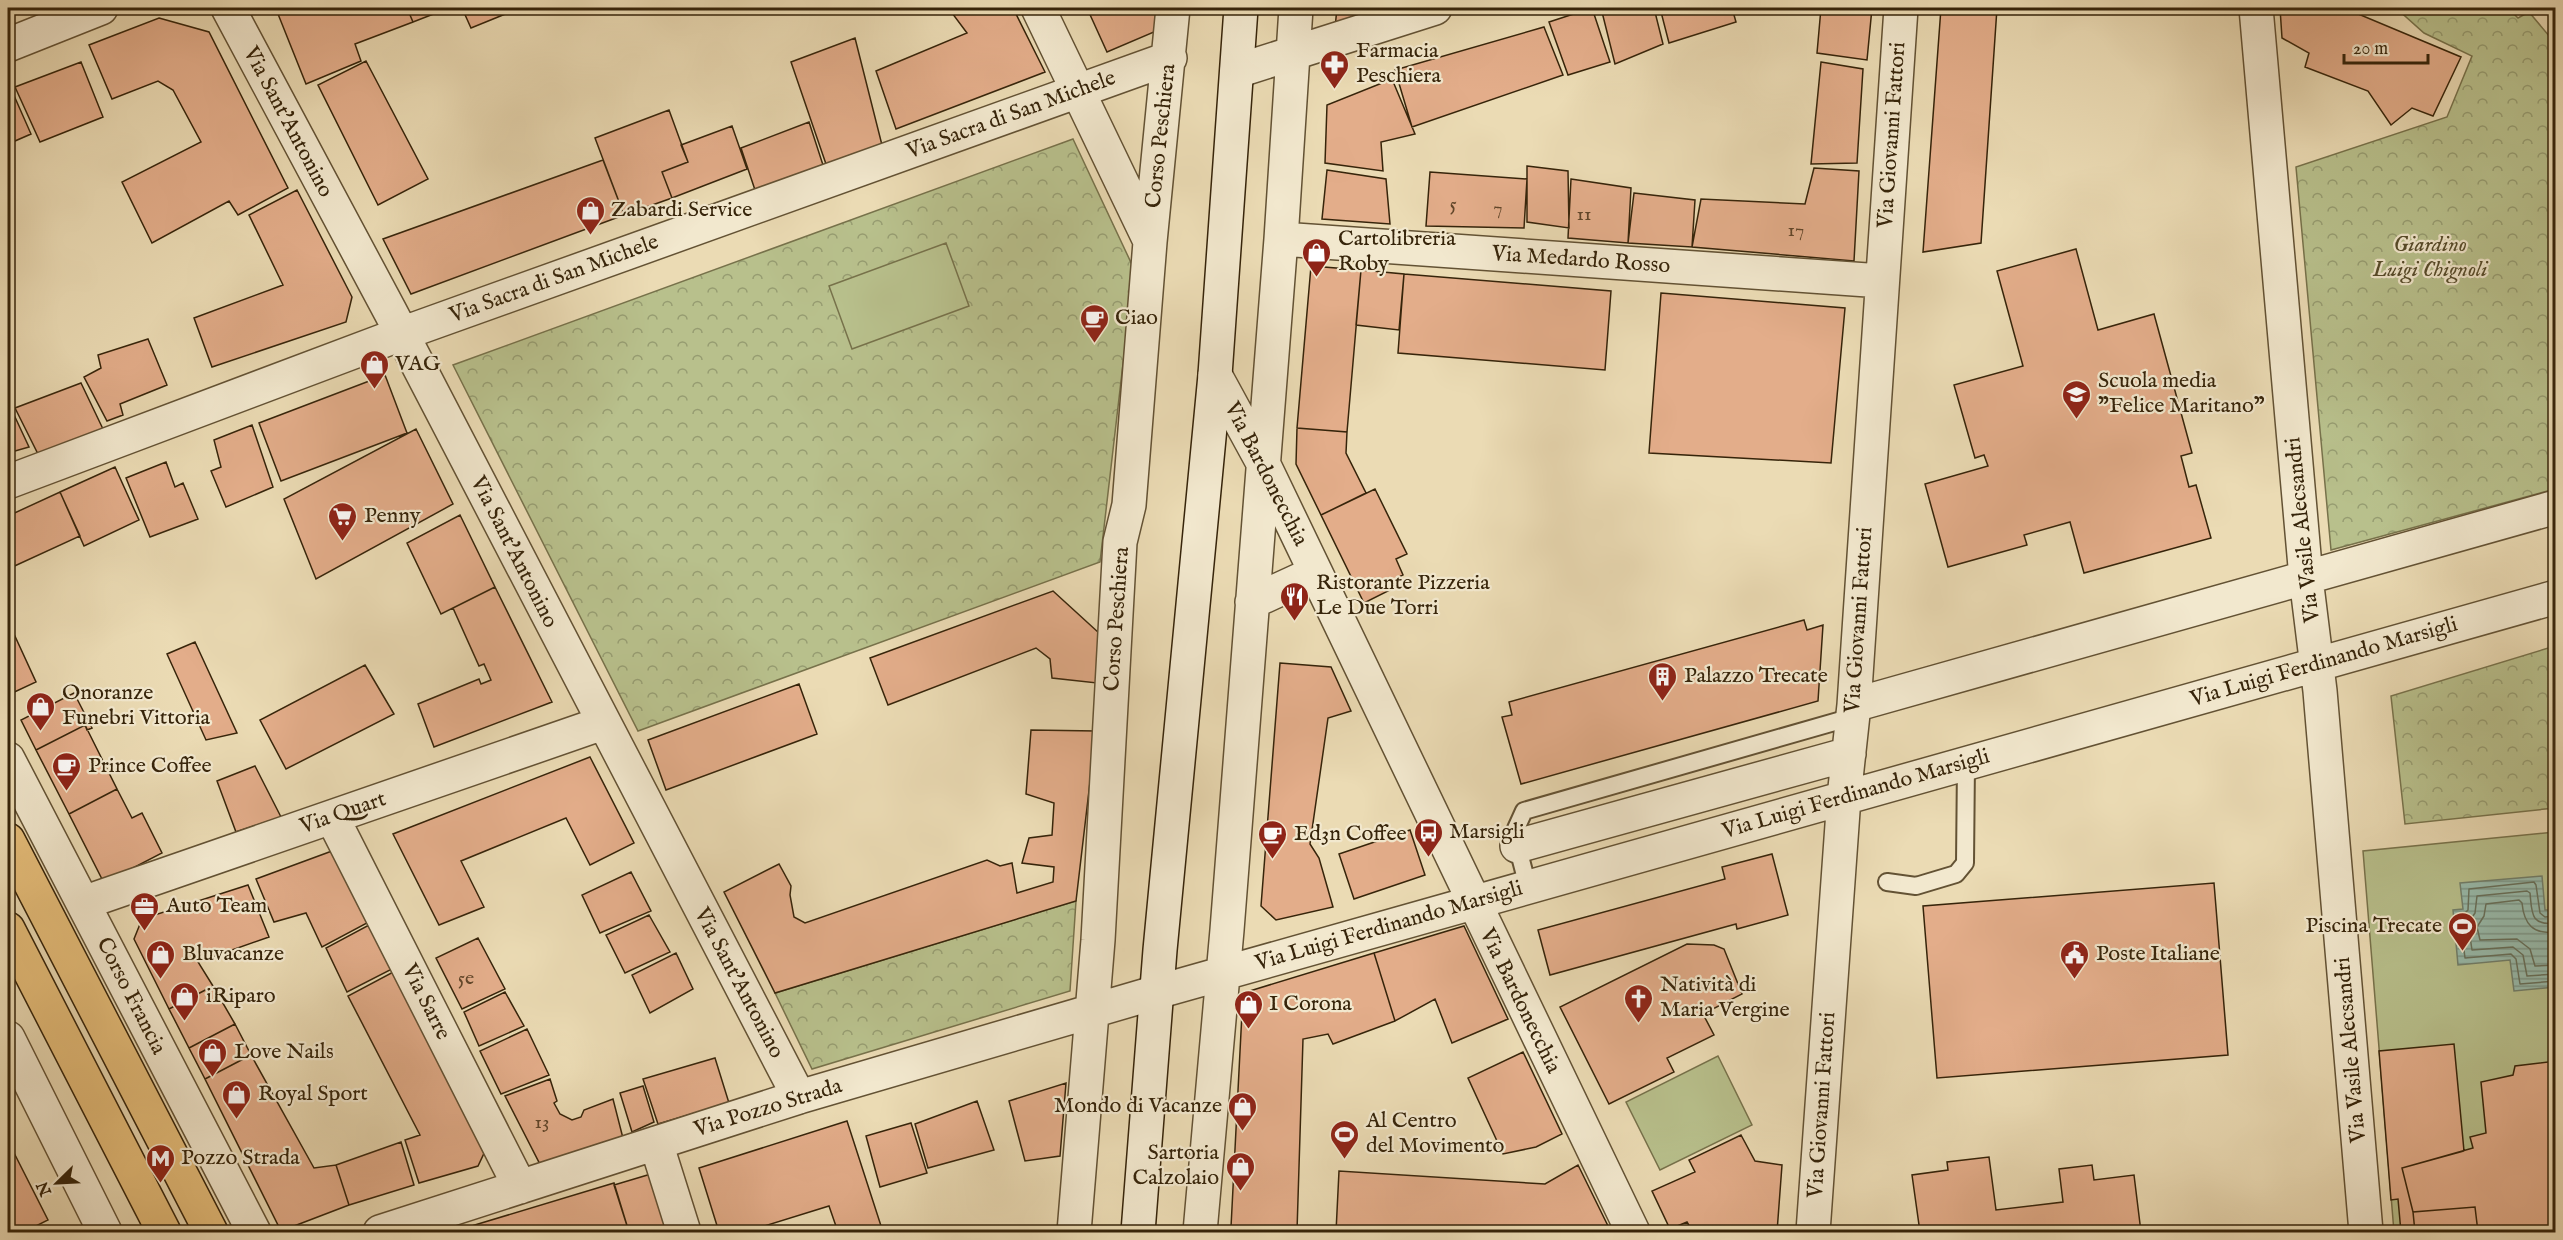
<svg xmlns="http://www.w3.org/2000/svg" width="2563" height="1240" viewBox="0 0 2563 1240" font-family="'IM FELL English',serif">
<style>
.park{fill:url(#park-crowns);stroke:#77724b;stroke-width:1.5}
.garden{fill:#b8c08c;stroke:#77724b;stroke-width:1.5}
.water{fill:url(#water-rules);stroke:#717f6b;stroke-width:1.5}
.lines{fill:none;stroke-linecap:round;stroke-linejoin:round}
.shore{stroke:#67705b;stroke-width:1.5}
.building{fill:#e3ad8a;stroke:#36240a;stroke-width:1.5}
.lane-casing{stroke:#635234;stroke-width:20}
.street-casing{stroke:#635234;stroke-width:36}
.secondary-casing{stroke:#36240a;stroke-width:36}
.primary-casing{stroke:#36240a;stroke-width:36}
.lane{stroke:#f2e8ce;stroke-width:16}
.street{stroke:#f2e8ce;stroke-width:33}
.secondary{stroke:#f2e8ce;stroke-width:33}
.primary{stroke:#e6be7a;stroke-width:33}
.labels{text-anchor:middle;dominant-baseline:central;stroke-width:4.5;stroke-linejoin:round;paint-order:stroke}
.number-label{font-size:20px;fill:#61462a}
.poi-label{font-size:22px;fill:#36240a;stroke:#f2e8ce;text-anchor:start}
.street-label{font-size:22px;fill:#36240a;stroke:#f2e8ce}
.park-label{font-size:22px;font-style:italic;fill:#564b2a;stroke:#f2e8ce}
</style>
<defs>
<pattern id="park-crowns" width="20" height="18" patternUnits="userSpaceOnUse" patternTransform="scale(1.5)"><rect width="20" height="18" fill="#b8c08c"/><path d="M2 6a3 3 0 1 1 6 0M12 15a3 3 0 1 1 6 0" fill="none" stroke="#969c71"/></pattern>
<pattern id="water-rules" width="6" height="5" patternUnits="userSpaceOnUse" patternTransform="scale(1.5)"><rect width="6" height="5" fill="#98bbac"/><path d="M0 2.5h6" fill="none" stroke="#7d988a"/></pattern>
</defs>
<rect width="100%" height="100%" fill="#ebdbb4"/>
<filter id="stains"><feTurbulence type="fractalNoise" baseFrequency=".00333" numOctaves="4"/><feColorMatrix values="0 0 0 0 .2 0 0 0 0 .09 0 0 0 0 .02 0 0 0 .5 -.17"/></filter>
<radialGradient id="worn" r=".72"><stop offset=".6" stop-color="#630" stop-opacity="0"/><stop offset="1" stop-color="#630" stop-opacity=".3"/></radialGradient>
<path class="park" d="M2396 8H2508L2518 18 2529 12 2555 43V489L2331 550 2296 167 2447 117 2472 56 2424 33Z
M1073 139 1134 269 1100 562 638 731 453 365Z
M2555 646V808L2405 824 2391 696Z
M1076 901 1070 991 812 1069 775 993Z"/>
<path class="garden" d="M946 243 969 306 852 349 829 286Z
M2555 832V1232H2394L2363 851Z
M1718 1056 1752 1125 1660 1170 1626 1102Z"/>
<path class="water" d="M2542 876 2545 910H2555L2556 961H2553L2555 987 2514 991 2510 960 2458 965 2453 910 2463 909 2460 883Z"/>
<g class="lines">
<path class="shore" d="M2556 916 2545 917 2540 913 2536 885 2534 882 2469 889 2468 910 2460 918 2465 958 2511 954 2516 959 2520 984 2556 981
M2556 923C2530 926 2532 913 2530 893L2527 891 2477 896 2475 913 2468 923 2472 950 2513 947 2523 955 2527 976 2556 974
M2556 932C2533 935 2524 924 2522 903L2519 900 2486 904 2484 916 2477 927 2480 940 2517 939 2530 949 2535 966 2556 965"/>
</g>
<path class="building" d="M279 8H407L413 22 355 44 361 61 306 84 276 9Z
M407 8H449L413 22Z
M462 8H520L471 28Z
M952 8H1013L1045 72 896 129 876 71 967 33 949 9Z
M1087 8H1165L1154 32 1107 52Z
M1337 8H1393L1335 28Z
M1592 8 1610 62 1568 75 1549 22Z
M1601 8H1654L1663 44 1615 64Z
M1660 8H1732L1736 22 1669 43Z
M1821 8H1872L1867 60 1817 53Z
M1941 8H1997L1981 243 1923 252Z
M2280 8H2344L2461 57 2433 116 2412 108 2391 125 2368 91 2305 67 2309 53 2282 38Z
M159 18 209 32 288 188 238 215 229 201 152 243 122 182 201 142 173 90 158 81 112 99 89 45Z
M1544 27 1563 75 1412 127 1395 70Z
M855 38 882 145 827 167 791 62Z
M366 61 428 179 378 205 318 85Z
M81 62 103 117 40 142 15 87Z
M1821 62 1863 69 1857 163 1811 164Z
M1392 79 1415 134 1381 142 1383 171 1325 163 1327 105Z
M12 91 31 134 8 144V93Z
M669 110 688 162 662 172 672 198 624 215 595 138Z
M809 122 823 165 755 190 741 148Z
M732 126 747 169 672 198 662 172 688 162 681 145Z
M603 160 624 215 411 294 383 239Z
M1527 166 1568 171 1569 228 1527 222Z
M1814 168 1859 171 1854 261 1692 247 1701 199 1805 204Z
M1327 170 1386 179 1390 224 1322 219Z
M1430 172 1527 179 1524 228 1426 226Z
M1571 179 1631 188 1628 243 1568 238Z
M297 190 352 297 346 322 212 367 194 318 283 285 249 215Z
M1634 193 1695 200 1692 247 1628 243Z
M2076 249 2098 330 2154 314 2192 453 2181 456 2189 487 2196 485 2211 538 2084 573 2070 522 2024 535 2027 545 1948 567 1925 484 1988 466 1984 455 1975 458 1954 385 2023 366 1997 271Z
M1311 266 1361 270 1347 432 1297 428Z
M1361 270 1404 274 1399 330 1356 325Z
M1404 274 1611 291 1605 370 1398 353Z
M1661 293 1845 308 1831 463 1649 453Z
M148 339 167 385 120 404 123 415 107 421 84 377 101 368 98 355Z
M385 375 407 433 281 481 259 423Z
M81 383 103 429 38 454 15 408Z
M8 402 29 447 8 453Z
M252 425 273 487 226 507 211 471 221 467 214 440Z
M1297 428 1347 432 1346 453 1366 493 1321 515 1296 464Z
M416 429 453 504 316 579 284 499Z
M166 462 175 487 183 483 198 519 150 537 126 478Z
M115 467 139 520 84 546 60 492Z
M1375 489 1407 554 1396 559 1403 575 1388 582 1392 589 1364 603 1321 515Z
M60 492 80 536 8 569V516Z
M460 515 495 587 441 614 407 543Z
M495 587 552 702 434 747 418 704 479 679 481 684 491 680 484 664 479 666 453 608Z
M1053 591 1099 633 1097 683 1052 678 1050 659 1036 648 888 705 870 658Z
M1804 620 1807 630 1823 625 1818 701 1521 784 1502 717 1512 715 1509 702Z
M8 621 36 682 8 695Z
M195 642 237 733 206 740 167 654Z
M1280 663 1331 667 1351 711 1328 718 1310 844 1319 858 1333 907 1276 920 1261 906Z
M365 665 394 714 286 769 260 720Z
M799 684 817 734 666 790 648 740Z
M74 693 92 728 87 730 85 725 36 750 21 720Z
M85 725 117 789 69 814 36 750Z
M1031 730 1096 731 1076 901 775 993 724 892 779 864 791 886 790 895 794 917 805 923 987 860 1000 866 1012 863 1017 893 1053 882 1054 867 1022 863 1029 838 1052 835 1054 803 1026 794Z
M590 757 634 843 590 865 566 818 461 861 484 907 439 925 393 834Z
M255 766 281 817 236 832 217 781Z
M117 789 132 818 142 813 162 853 104 883 69 814Z
M1410 830 1425 875 1354 899 1339 854Z
M332 851 367 923 322 947 306 913 274 922 256 879Z
M1772 854 1788 915 1737 929 1736 924 1550 975 1538 930 1725 879 1722 867Z
M631 872 651 911 600 933 582 895Z
M2214 883 2228 1055 1937 1078 1923 906Z
M248 885 269 937 198 962 213 986 169 1009 134 939 142 919Z
M649 915 670 952 625 973 606 935Z
M369 925 392 969 347 992 326 948Z
M1464 926 1508 1019 1452 1043 1435 999 1395 1021 1374 953Z
M478 938 505 989 462 1009 436 958Z
M1687 944 1714 945 1724 949 1742 994 1703 1014 1714 1035 1667 1058 1674 1072 1609 1104 1560 1007Z
M676 953 693 989 650 1013 632 975Z
M1374 953 1395 1021 1333 1044 1328 1034 1303 1039 1297 1231 1231 1227 1243 993Z
M397 970 486 1149 478 1166 419 1183 405 1140 420 1135 348 996Z
M213 986 235 1024 189 1048 169 1009Z
M505 992 524 1026 479 1046 464 1012Z
M235 1024 251 1055 205 1079 189 1048Z
M527 1029 549 1075 501 1094 480 1051Z
M2454 1044 2464 1151 2402 1168 2413 1212 2415 1232H2401L2398 1199 2391 1200 2379 1051Z
M1523 1052 1562 1134 1536 1147 1503 1154 1468 1078Z
M251 1055 314 1168 336 1165 349 1205 281 1231 205 1079Z
M715 1058 729 1103 658 1124 643 1079Z
M2556 1061V1232H2478L2475 1207 2413 1212 2402 1168 2473 1148 2470 1137 2486 1133 2481 1082 2513 1075 2515 1066Z
M550 1079 557 1101 554 1103 560 1114 572 1120 581 1117 584 1110 613 1099 625 1146 544 1172 505 1096Z
M1066 1083 1060 1156 1025 1161 1009 1101Z
M643 1086 654 1122 632 1132 620 1093Z
M977 1101 994 1150 928 1168 915 1124Z
M847 1121 883 1232H838L829 1206 745 1232H719L699 1168Z
M911 1123 927 1173 880 1187 866 1136Z
M1741 1135 1755 1161 1782 1165 1777 1232H1693L1687 1222 1670 1229 1652 1191 1695 1172 1689 1160Z
M8 1141 48 1220 24 1232H8Z
M401 1142 414 1185 349 1205 336 1165Z
M1989 1157 1996 1210 2063 1202 2059 1169 2092 1165 2094 1180 2134 1175 2141 1232H1920L1912 1175 1948 1170 1947 1162Z
M1578 1165 1611 1232H1336L1339 1171 1545 1184Z
M661 1171 677 1226 657 1232H629L614 1185Z
M614 1183 629 1232H469L468 1227Z
M2475 1207 2478 1232H2415L2413 1212Z"/>
<g class="lines">
<defs>
<path id="lane" d="M1887 882 1916 886 1956 874 1965 863 1966 763
M1528 887 1514 833 1524 811 1852 717"/>
<path id="street" d="M228 8 391 313 799 1097
M1038 8 1150 241
M2256 8 2306 578 2320 691 2366 1232
M8 45 101 8
M1237 71 1435 8
M1281 239 1882 281
M1215 375 1263 463 1633 1232
M8 482 401 334 1170 58
M1252 602 1315 573
M1854 705 2556 507
M8 759 254 1232
M332 817 520 1187
M1517 846 1849 754
M83 903 603 723
M8 1038 105 1232
M656 1143 684 1232
M380 1232 799 1097 1157 992 2556 597
M1074 1232 1098 940 1120 542 1129 505 1150 242 1173 8
M1200 1232 1227 930 1281 239 1296 8
M1813 1232 1844 797 1854 705 1901 8"/>
<path id="secondary" d="M1138 1232 1160 950 1215 375 1241 8"/>
<path id="primary" d="M8 840 211 1232
M8 929 164 1232"/>
</defs>
<use href="#lane" class="lane-casing"/>
<use href="#street" class="street-casing"/>
<use href="#secondary" class="secondary-casing"/>
<use href="#primary" class="primary-casing"/>
<use href="#lane" class="lane"/>
<use href="#street" class="street"/>
<use href="#secondary" class="secondary"/>
<use href="#primary" class="primary"/>
</g>
<defs>
<symbol id="pharmacy-pin" viewBox="-11 -11 22 30"><path d="M0 17L-7.5 6A9.5 9.5 0 1 1 7.5 6Z" fill="#8f2418" stroke="#f2e8ce"/><path d="M-2-6h4v4h4v4h-4v4h-4v-4h-4v-4h4Z" fill="#fff"/></symbol>
<symbol id="shop-pin" viewBox="-11 -11 22 30"><path d="M0 17L-7.5 6A9.5 9.5 0 1 1 7.5 6Z" fill="#8f2418" stroke="#f2e8ce"/><path d="M-5-2.5h2.3a2.7 3.5 0 0 1 5.4 0H5L5.5 6h-11ZM-1.5-2.5h3a1.5 2.3 0 0 0-3 0Z" fill="#fff"/></symbol>
<symbol id="cafe-pin" viewBox="-11 -11 22 30"><path d="M0 17L-7.5 6A9.5 9.5 0 1 1 7.5 6Z" fill="#8f2418" stroke="#f2e8ce"/><path d="M-5.5-4.5H6V0H3Q3 3.5 0 3.5H-2.5Q-5.5 3.5-5.5 0ZM3-3.2v2h1.7v-2ZM-6 4.5H4V6H-6Z" fill="#fff"/></symbol>
<symbol id="school-pin" viewBox="-11 -11 22 30"><path d="M0 17L-7.5 6A9.5 9.5 0 1 1 7.5 6Z" fill="#8f2418" stroke="#f2e8ce"/><path d="M0-5L7-2L0 1L-7-2ZM-4 1L0 2.5L4 1V4Q0 6-4 4Z" fill="#fff"/></symbol>
<symbol id="supermarket-pin" viewBox="-11 -11 22 30"><path d="M0 17L-7.5 6A9.5 9.5 0 1 1 7.5 6Z" fill="#8f2418" stroke="#f2e8ce"/><path d="M-6-5.5h2.5l.6 2H6L4.5 2H-2.5L-4.4-4H-6ZM-1.5 3.2a1.3 1.3 0 1 0 .1 0ZM3 3.2a1.3 1.3 0 1 0 .1 0Z" fill="#fff"/></symbol>
<symbol id="restaurant-pin" viewBox="-11 -11 22 30"><path d="M0 17L-7.5 6A9.5 9.5 0 1 1 7.5 6Z" fill="#8f2418" stroke="#f2e8ce"/><path d="M-5-6h1v4h1v-4h1v4h1v-4h1v5L-1.5 .5V6h-2V.5L-5-1ZM5-6V6H3V1.5H1.5Q1.5-4 5-6Z" fill="#fff"/></symbol>
<symbol id="building-pin" viewBox="-11 -11 22 30"><path d="M0 17L-7.5 6A9.5 9.5 0 1 1 7.5 6Z" fill="#8f2418" stroke="#f2e8ce"/><path d="M-4-6H4V6H1V3H-1V6H-4ZM-2.5-4.3h1.7v1.8h-1.7ZM.8-4.3h1.7v1.8H.8ZM-2.5-1h1.7V.8h-1.7ZM.8-1h1.7V.8H.8Z" fill="#fff"/></symbol>
<symbol id="bus-pin" viewBox="-11 -11 22 30"><path d="M0 17L-7.5 6A9.5 9.5 0 1 1 7.5 6Z" fill="#8f2418" stroke="#f2e8ce"/><path d="M-5-6H5V4H4V6H2V4H-2V6H-4V4H-5ZM-3.5-4V0h7V-4ZM-3.5 1.2v1.5H-2V1.2ZM2 1.2v1.5H3.5V1.2Z" fill="#fff"/></symbol>
<symbol id="office-pin" viewBox="-11 -11 22 30"><path d="M0 17L-7.5 6A9.5 9.5 0 1 1 7.5 6Z" fill="#8f2418" stroke="#f2e8ce"/><path d="M-6-3h4V-5.5h4V-3h4V5H-6ZM-1-4.5V-3h2v-1.5ZM-6 0V1H6V0Z" fill="#fff"/></symbol>
<symbol id="stadium-pin" viewBox="-11 -11 22 30"><path d="M0 17L-7.5 6A9.5 9.5 0 1 1 7.5 6Z" fill="#8f2418" stroke="#f2e8ce"/><path d="M0-5a6.5 5 0 1 0 0 10a6.5 5 0 1 0 0-10ZM-3.5-1.8h7v3.6h-7Z" fill="#fff"/></symbol>
<symbol id="civic-pin" viewBox="-11 -11 22 30"><path d="M0 17L-7.5 6A9.5 9.5 0 1 1 7.5 6Z" fill="#8f2418" stroke="#f2e8ce"/><path d="M-.6-6.5H3V-4.5H.6V-3L4-1V1h2V6H-6V1h2V-1L-.6-3ZM-1.2 2.5V6h2.4V2.5Z" fill="#fff"/></symbol>
<symbol id="church-pin" viewBox="-11 -11 22 30"><path d="M0 17L-7.5 6A9.5 9.5 0 1 1 7.5 6Z" fill="#8f2418" stroke="#f2e8ce"/><path d="M-1.2-6h2.4v3.5h3.3v2.4h-3.3V6h-2.4V-.1h-3.3v-2.4h3.3Z" fill="#fff"/></symbol>
<symbol id="metro-pin" viewBox="-11 -11 22 30"><path d="M0 17L-7.5 6A9.5 9.5 0 1 1 7.5 6Z" fill="#8f2418" stroke="#f2e8ce"/><path d="M-5.5 5V-5H-3L0 0L3-5H5.5V5H3V-.5L0 4L-3-.5V5Z" fill="#fff"/></symbol>
</defs>
<g fill-rule="evenodd">
<use href="#pharmacy-pin" x="1318" y="48" width="33" height="45"/>
<use href="#shop-pin" x="574" y="194" width="33" height="45"/>
<use href="#shop-pin" x="1300" y="236" width="33" height="45"/>
<use href="#cafe-pin" x="1078" y="302" width="33" height="45"/>
<use href="#shop-pin" x="358" y="348" width="33" height="45"/>
<use href="#school-pin" x="2060" y="378" width="33" height="45"/>
<use href="#supermarket-pin" x="326" y="500" width="33" height="45"/>
<use href="#restaurant-pin" x="1278" y="580" width="33" height="45"/>
<use href="#building-pin" x="1646" y="660" width="33" height="45"/>
<use href="#shop-pin" x="24" y="690" width="33" height="45"/>
<use href="#cafe-pin" x="50" y="750" width="33" height="45"/>
<use href="#bus-pin" x="1412" y="816" width="33" height="45"/>
<use href="#cafe-pin" x="1256" y="818" width="33" height="45"/>
<use href="#office-pin" x="128" y="890" width="33" height="45"/>
<use href="#stadium-pin" x="2446" y="910" width="33" height="45"/>
<use href="#shop-pin" x="144" y="938" width="33" height="45"/>
<use href="#civic-pin" x="2058" y="938" width="33" height="45"/>
<use href="#shop-pin" x="168" y="980" width="33" height="45"/>
<use href="#church-pin" x="1622" y="982" width="33" height="45"/>
<use href="#shop-pin" x="1232" y="988" width="33" height="45"/>
<use href="#shop-pin" x="196" y="1036" width="33" height="45"/>
<use href="#shop-pin" x="220" y="1078" width="33" height="45"/>
<use href="#shop-pin" x="1226" y="1090" width="33" height="45"/>
<use href="#stadium-pin" x="1328" y="1118" width="33" height="45"/>
<use href="#metro-pin" x="144" y="1142" width="33" height="45"/>
<use href="#shop-pin" x="1224" y="1150" width="33" height="45"/>
</g>
<g class="labels">
<g class="number-label">
<text x="1453" y="204">5</text>
<text x="1498" y="208">7</text>
<text x="1584" y="214">11</text>
<text x="1796" y="230">17</text>
<text x="466" y="978">5e</text>
<text x="542" y="1122">13</text>
</g>
<g class="poi-label">
<text x="1356" y="51">Farmacia<tspan x="1356" dy="25">Peschiera</tspan></text>
<text x="611" y="210">Zabardi Service</text>
<text x="1338" y="239">Cartolibreria<tspan x="1338" dy="25">Roby</tspan></text>
<text x="1115" y="318">Ciao</text>
<text x="395" y="364">VAG</text>
<text x="2098" y="381">Scuola media<tspan x="2098" dy="25">"Felice Maritano"</tspan></text>
<text x="364" y="516">Penny</text>
<text x="1316" y="583">Ristorante Pizzeria<tspan x="1316" dy="25">Le Due Torri</tspan></text>
<text x="1684" y="676">Palazzo Trecate</text>
<text x="62" y="693">Onoranze<tspan x="62" dy="25">Funebri Vittoria</tspan></text>
<text x="88" y="766">Prince Coffee</text>
<text x="1449" y="832">Marsigli</text>
<text x="1294" y="834">Ed3n Coffee</text>
<text x="166" y="906">Auto Team</text>
<text x="2442" y="926" text-anchor="end">Piscina Trecate</text>
<text x="182" y="954">Bluvacanze</text>
<text x="2096" y="954">Poste Italiane</text>
<text x="1660" y="985">Natività di<tspan x="1660" dy="25">Maria Vergine</tspan></text>
<text x="206" y="996">iRiparo</text>
<text x="1269" y="1004">I Corona</text>
<text x="234" y="1052">Love Nails</text>
<text x="258" y="1094">Royal Sport</text>
<text x="1222" y="1106" text-anchor="end">Mondo di Vacanze</text>
<text x="1366" y="1121">Al Centro<tspan x="1366" dy="25">del Movimento</tspan></text>
<text x="1219" y="1153" text-anchor="end">Sartoria<tspan x="1219" dy="25">Calzolaio</tspan></text>
<text x="181" y="1158">Pozzo Strada</text>
</g>
<g class="street-label">
<text transform="translate(1011 115) rotate(-20)">Via Sacra di San Michele</text>
<text transform="translate(288 122) rotate(62)">Via Sant'Antonino</text>
<text transform="translate(1892 135) rotate(-86)">Via Giovanni Fattori</text>
<text transform="translate(1161 136) rotate(-84)">Corso Peschiera</text>
<text transform="translate(1581 260) rotate(4)">Via Medardo Rosso</text>
<text transform="translate(554 279) rotate(-20)">Via Sacra di San Michele</text>
<text transform="translate(1266 474) rotate(63)">Via Bardonecchia</text>
<text transform="translate(2303 530) rotate(-96)">Via Vasile Alecsandri</text>
<text transform="translate(514 552) rotate(63)">Via Sant'Antonino</text>
<text transform="translate(1117 619) rotate(-86)">Corso Peschiera</text>
<text transform="translate(1859 620) rotate(-86)">Via Giovanni Fattori</text>
<text transform="translate(2324 662) rotate(-16)">Via Luigi Ferdinando Marsigli</text>
<text transform="translate(1856 794) rotate(-16)">Via Luigi Ferdinando Marsigli</text>
<text transform="translate(343 813) rotate(-19)">Via Quart</text>
<text transform="translate(1389 926) rotate(-16)">Via Luigi Ferdinando Marsigli</text>
<text transform="translate(739 983) rotate(62)">Via Sant'Antonino</text>
<text transform="translate(131 996) rotate(63)">Corso Francia</text>
<text transform="translate(1520 1001) rotate(64)">Via Bardonecchia</text>
<text transform="translate(426 1002) rotate(63)">Via Sarre</text>
<text transform="translate(2351 1050) rotate(-95)">Via Vasile Alecsandri</text>
<text transform="translate(1822 1105) rotate(-86)">Via Giovanni Fattori</text>
<text transform="translate(768 1108) rotate(-17)">Via Pozzo Strada</text>
</g>
<g class="park-label">
<text x="2430" y="245">Giardino<tspan x="2430" dy="25">Luigi Chignoli</tspan></text>
</g>
</g>
<rect width="2563" height="1240" fill="none" stroke="#ebdbb4" stroke-width="30"/>
<rect x="9" y="9" width="2545" height="1222" fill="none" stroke="#36240a" stroke-width="3"/>
<rect x="15" y="15" width="2533" height="1210" fill="none" stroke="#36240a" stroke-width="1.5"/>
<g transform="translate(57 1183) rotate(246)" stroke="#f2e8ce" stroke-width="4.5" paint-order="stroke">
<path d="M0-4.5L10 22L0 15L-10 22Z" fill="#36240a"/>
<text y="-9" font-size="16" font-weight="bold" text-anchor="middle" fill="#36240a">N</text>
</g>
<path d="M2344 54v9h84v-9" fill="none" stroke="#36240a" stroke-width="3"/>
<text x="2353" y="54" font-size="18" fill="#36240a" stroke="#f2e8ce" stroke-width="4.5" paint-order="stroke">20 m</text>
<rect width="100%" height="100%" filter="url(#stains)"/>
<rect width="100%" height="100%" fill="url(#worn)"/>
</svg>
